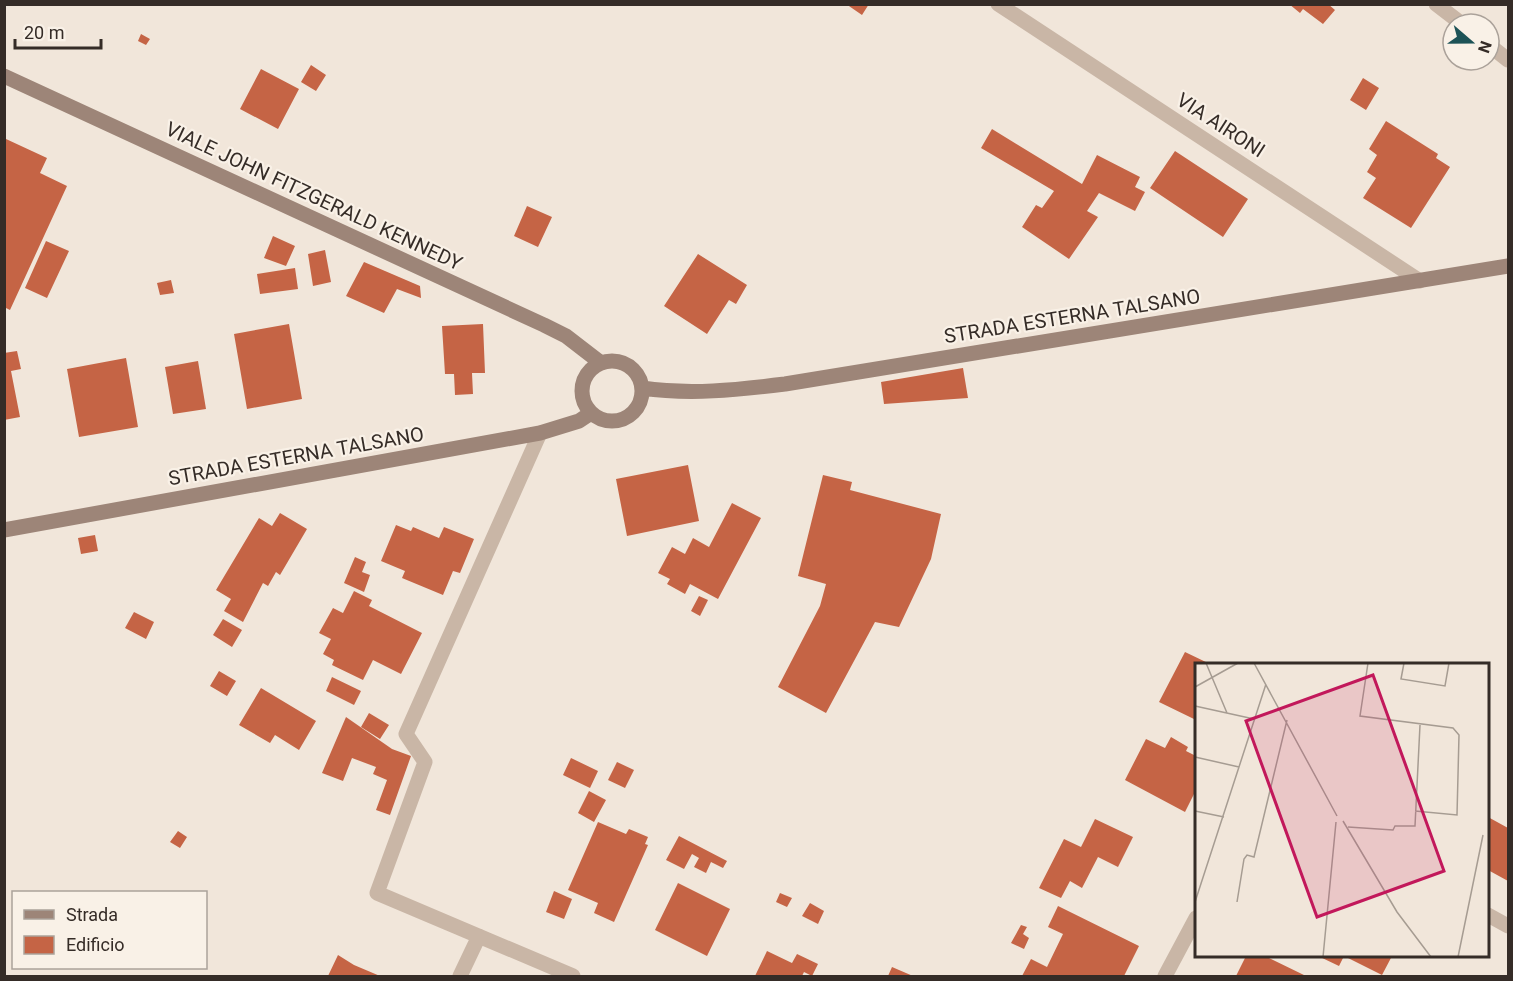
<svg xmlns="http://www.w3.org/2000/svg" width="1513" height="981" viewBox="0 0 1513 981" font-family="Roboto,sans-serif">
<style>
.building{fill:#c56445}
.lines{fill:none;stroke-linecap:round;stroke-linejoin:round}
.street{stroke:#c9b6a6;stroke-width:15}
.secondary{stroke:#9d8578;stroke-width:15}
.labels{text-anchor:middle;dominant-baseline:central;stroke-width:4.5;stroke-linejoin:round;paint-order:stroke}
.street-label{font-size:20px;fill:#352c27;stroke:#f9f1e7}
.inset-road{fill:none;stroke:#a69c92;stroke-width:1.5}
.view{fill:#c2185b;fill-opacity:0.15;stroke:#c2185b;stroke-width:3}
.inset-edge{fill:none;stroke:#352c27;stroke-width:3}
</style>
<rect width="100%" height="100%" fill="#f1e6da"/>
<path class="building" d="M846 4H869L862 15Z
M1289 4H1328L1335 10 1323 24 1303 9 1300 13Z
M141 34 150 39 146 45 138 41Z
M311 65 326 75 316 91 301 82Z
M261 69 299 89 278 129 240 109Z
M1363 78 1379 88 1366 110 1350 100Z
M1386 121 1438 154 1436 158 1450 167 1411 228 1363 198 1376 178 1367 172 1377 155 1369 149Z
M992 129 1082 184 1097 155 1140 177 1135 187 1145 192 1135 211 1099 193 1087 211 1098 217 1069 259 1022 227 1036 205 1042 208 1054 191 981 148Z
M6 139 47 158 40 173 67 186 10 310 4 307Z
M1175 151 1248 199 1223 237 1150 188Z
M527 206 552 217 538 247 514 236Z
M273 236 295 246 286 266 264 258Z
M46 241 69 251 47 298 25 288Z
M325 250 331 282 313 286 308 254Z
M698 254 747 285 736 304 729 300 707 334 664 306Z
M364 262 420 286 421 298 397 289 384 313 346 296Z
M295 268 298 289 260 294 257 274Z
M171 280 174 293 160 295 157 283Z
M289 324 302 399 247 409 234 334Z
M483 324 485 373H472L473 394 455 395 454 374H445L442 326Z
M17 351 21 369 11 371 20 417 4 420V353Z
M126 358 138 427 79 437 67 369Z
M198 361 206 409 173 414 165 367Z
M963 368 968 398 884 404 881 382Z
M688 465 699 521 627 536 616 479Z
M823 475 852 482 850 490 941 514 931 559 899 627 875 622 826 713 778 687 820 606 826 584 798 576Z
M732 503 761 518 718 599 690 584 685 594 667 584 670 579 658 573 672 547 685 554 693 538 709 547Z
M280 513 307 529 280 575 276 572 268 586 263 583 243 622 224 611 231 599 216 590 259 518 272 526Z
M396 525 411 531 413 527 439 538 444 527 474 539 460 573 453 571 443 595 402 578 405 571 381 561Z
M95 535 98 551 81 554 78 538Z
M355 557 366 562 362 572 370 575 364 592 344 583Z
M354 591 372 600 369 606 422 633 401 674 373 660 363 680 332 665 334 660 323 654 331 639 319 633 333 608 343 613Z
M699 596 708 600 700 616 691 611Z
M134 612 154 622 146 639 125 628Z
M223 619 242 630 232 647 213 635Z
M1185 652 1210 664H1196V720L1159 702Z
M219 671 236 681 227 696 210 686Z
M332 677 361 691 354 705 326 691Z
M261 688 316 721 299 750 275 735 270 743 239 725Z
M369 713 389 725 380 739 361 727Z
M346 717 392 749 411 756 390 815 376 810 387 780 373 774 376 767 352 758 343 781 322 773Z
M1171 737 1188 747 1186 751 1196 756V790L1185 812 1125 780 1146 739 1165 748Z
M571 758 598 771 590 788 563 775Z
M617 762 634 770 625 788 608 780Z
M589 791 606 800 594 822 578 813Z
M1488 817 1508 828V881L1488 870Z
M1095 819 1133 837 1118 867 1098 857 1082 888 1070 881 1061 898 1039 888 1064 839 1081 847Z
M598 822 626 834 629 829 648 837 645 844 648 845 614 922 594 913 598 903 568 890Z
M178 831 187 837 180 848 170 842Z
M679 836 727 861 723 868 711 862 706 873 694 867 699 858 692 854 684 869 666 860Z
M678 883 730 909 707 956 655 930Z
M554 891 572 899 564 919 546 912Z
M780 893 792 898 787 907 776 902Z
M810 903 824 911 818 924 802 916Z
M1058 906 1139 946 1124 976H1022L1031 959 1047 967 1063 934 1048 927Z
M1021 925 1027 927 1023 934 1029 938 1024 949 1011 943Z
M767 951 792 963 797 954 818 964 812 976 804 972 802 976H755Z
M338 955 354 965 380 976H328Z
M1246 956H1265L1306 976H1236Z
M1318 956H1392L1382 975 1344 956 1339 966Z
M892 967 913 976H888Z"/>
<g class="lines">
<path class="street" d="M998 4 1420 281
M1436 4 1462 24
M1489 45 1508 60
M540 433 406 734 425 762 377 893 573 976
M1488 915 1508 926
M460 976 479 936
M1165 976 1196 918"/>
<path class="secondary" d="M4 76 544 325 566 336 601 363
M582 391a30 30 0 1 1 60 0a30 30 0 1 1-60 0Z
M642 388C690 395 736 390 785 384L1508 266
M4 530 540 433 579 421 591 413"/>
</g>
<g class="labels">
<g class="street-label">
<text transform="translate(1221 125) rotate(33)">VIA AIRONI</text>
<text transform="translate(314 196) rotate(25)">VIALE JOHN FITZGERALD KENNEDY</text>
<text transform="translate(1072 316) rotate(-9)">STRADA ESTERNA TALSANO</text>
<text transform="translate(296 456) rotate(-10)">STRADA ESTERNA TALSANO</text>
</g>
</g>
<g transform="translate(1195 663)">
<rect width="294" height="294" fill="#f1e6da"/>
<path class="inset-road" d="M11 0 32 50M59 0 142 153M173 0 165 53 258 65 264 72 262 152 220 148M209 0 206 16 250 23 254 0M0 24 43 0M0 43 59 56M0 94 44 104M0 148 29 154M148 158 202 249 236 294M153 164 198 167 200 163H220L225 62M0 239 71 21M42 239 49 196 52 192 59 194 92 57M128 294 141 159M263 294 288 172"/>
<path class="view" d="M178 12 249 208 122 254 51 58Z"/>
<rect width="294" height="294" class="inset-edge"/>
</g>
<rect width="1513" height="981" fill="none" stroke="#352c27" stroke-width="12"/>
<rect x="12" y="891" width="195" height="78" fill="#f9f1e7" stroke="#aba29a" stroke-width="1.5"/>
<rect x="24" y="910" width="30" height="9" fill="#9d8578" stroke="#aba29a" stroke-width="1.5"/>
<text x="66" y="921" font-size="18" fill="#352c27">Strada</text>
<rect x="24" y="936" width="30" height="18" fill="#c56445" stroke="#aba29a" stroke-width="1.5"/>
<text x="66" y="951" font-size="18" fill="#352c27">Edificio</text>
<g transform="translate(1471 42) rotate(110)"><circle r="28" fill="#f9f1e7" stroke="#aba29a" stroke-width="1.5"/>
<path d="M0-4.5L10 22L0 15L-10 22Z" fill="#1d5357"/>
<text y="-9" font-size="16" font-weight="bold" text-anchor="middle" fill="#352c27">N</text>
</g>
<path d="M15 39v9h86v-9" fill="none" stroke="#352c27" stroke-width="3"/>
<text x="24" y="39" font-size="18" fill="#352c27" stroke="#f9f1e7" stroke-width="4.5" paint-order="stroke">20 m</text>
</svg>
